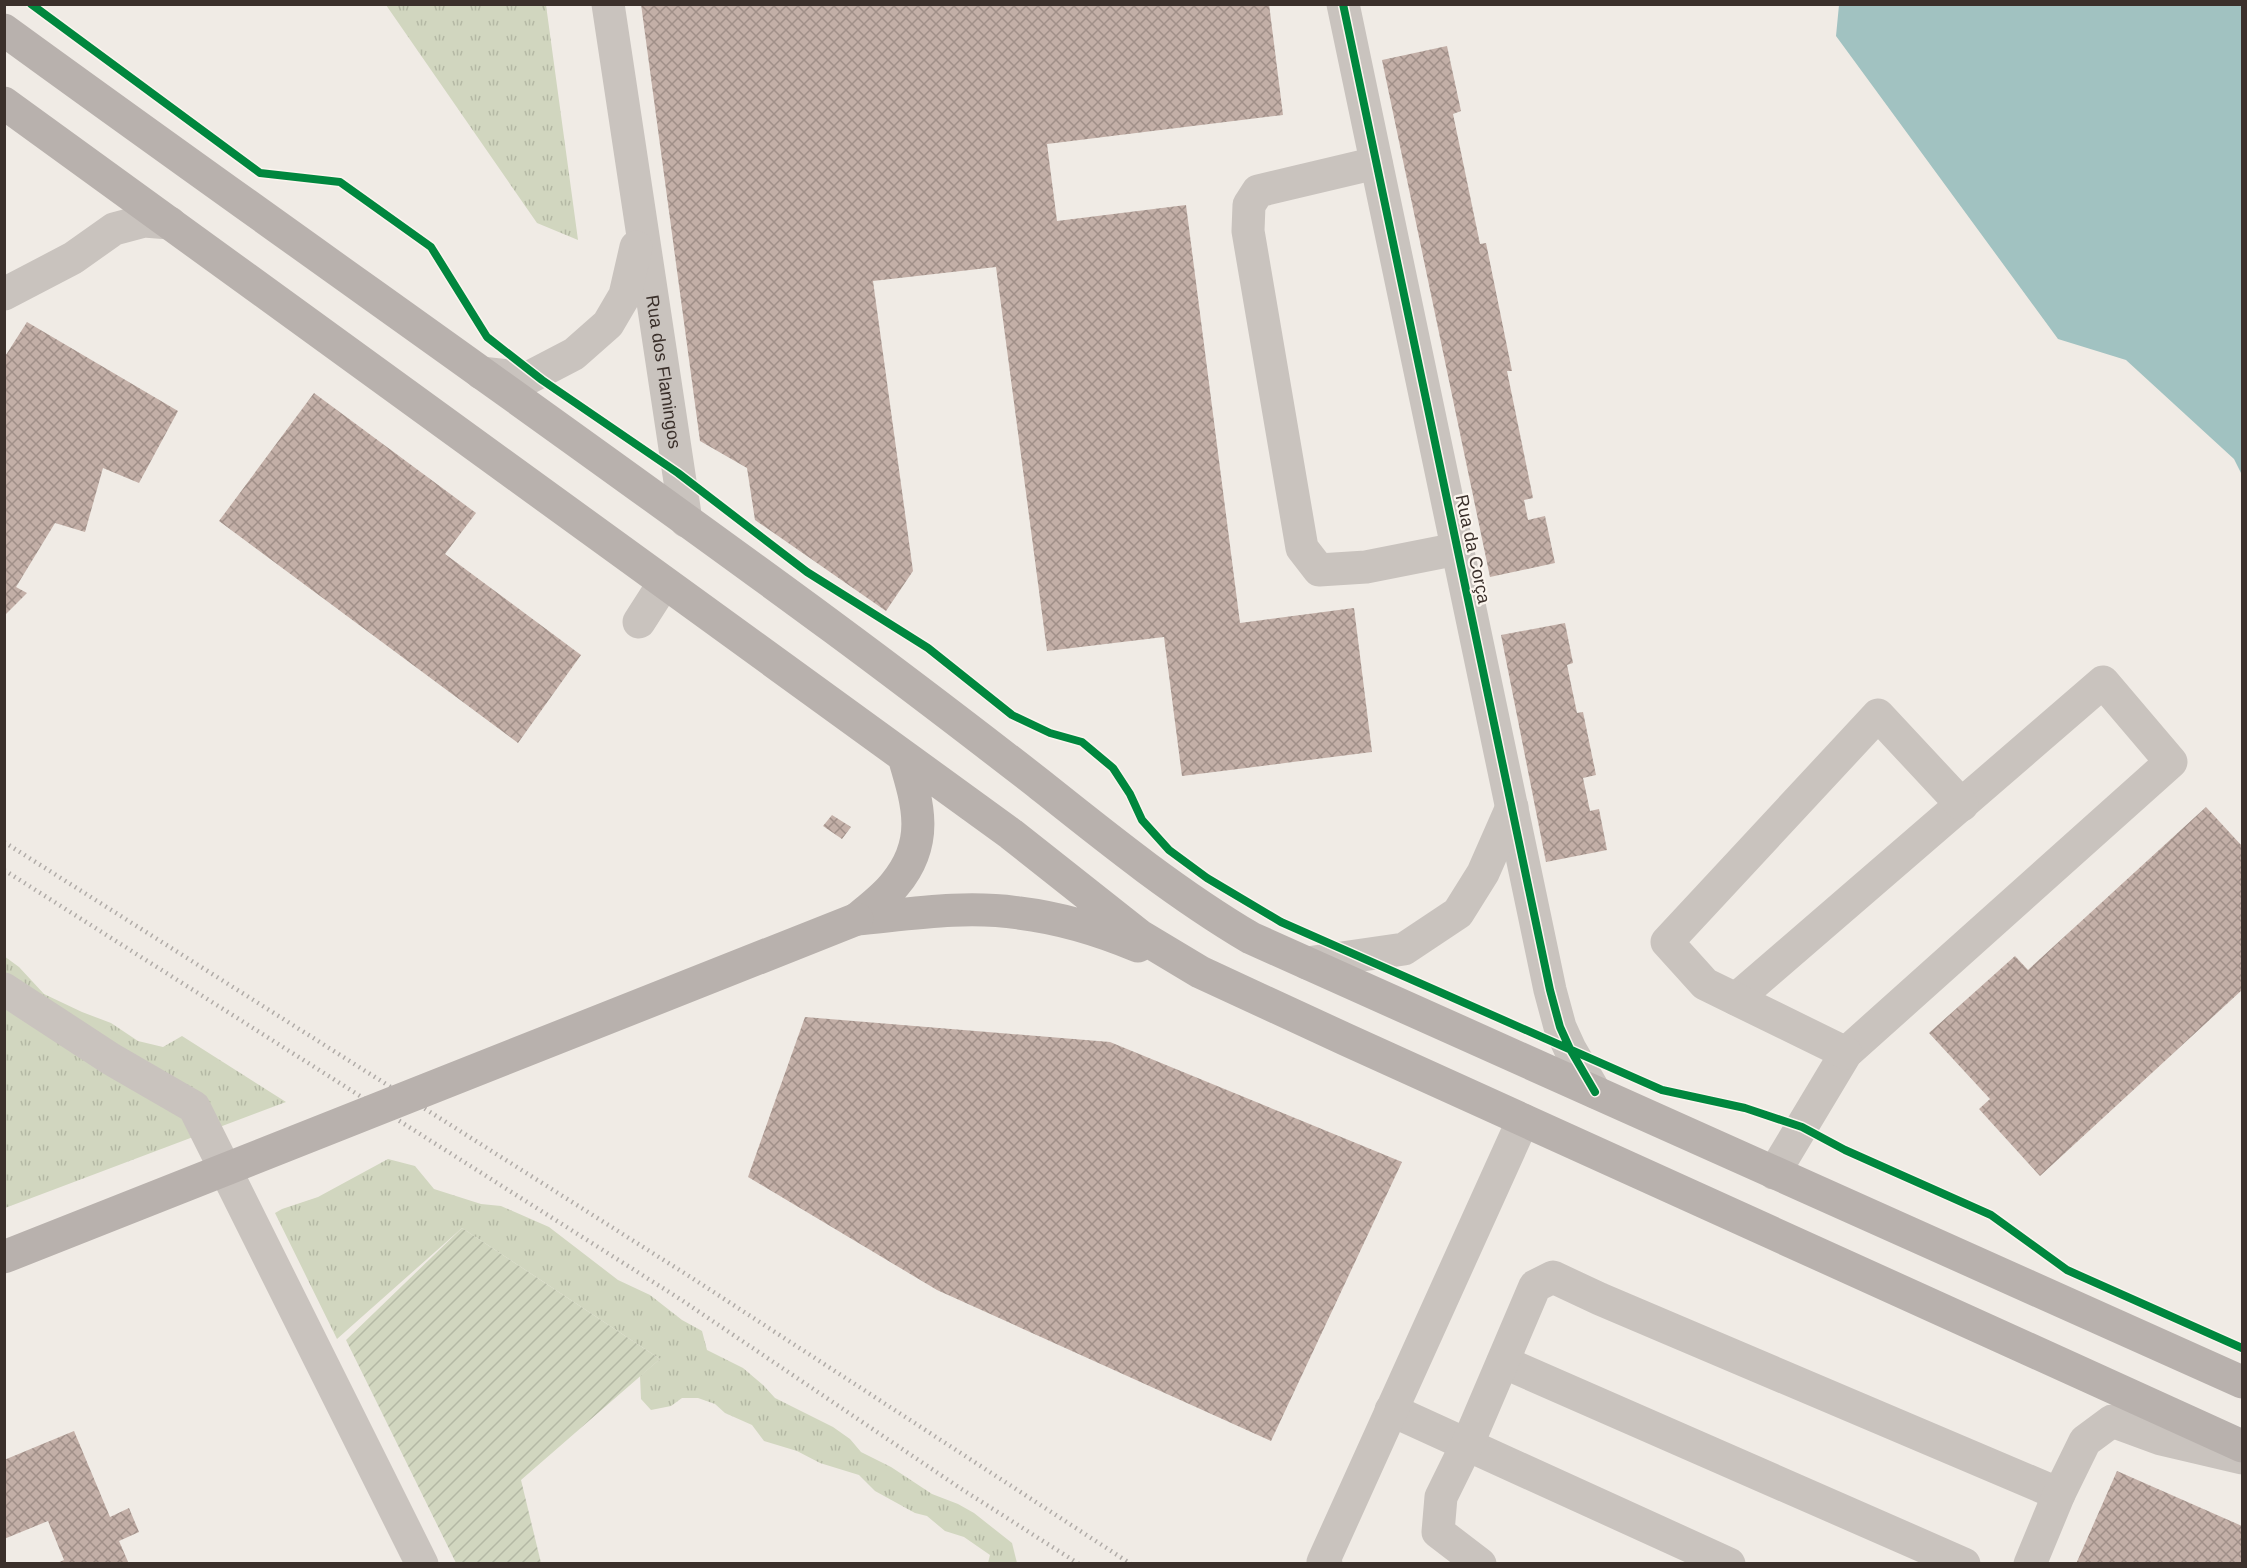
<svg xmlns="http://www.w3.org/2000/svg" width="2247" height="1568" viewBox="0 0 2247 1568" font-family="Helvetica,sans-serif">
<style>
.grass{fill:url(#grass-tufts)}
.garden{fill:url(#garden-furrows)}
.water{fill:#a1c2c1}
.building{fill:url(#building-cross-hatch)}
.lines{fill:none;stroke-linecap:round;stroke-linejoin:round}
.minor{stroke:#c9c3be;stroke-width:33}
.major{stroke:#b8b1ad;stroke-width:33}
.rail{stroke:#b1aca8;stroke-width:4.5;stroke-dasharray:1.5 4.5;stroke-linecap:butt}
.major-bridge{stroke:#b8b1ad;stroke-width:33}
.cycleway-casing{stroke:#fbf5ee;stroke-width:11}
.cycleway{stroke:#00873e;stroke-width:8}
.labels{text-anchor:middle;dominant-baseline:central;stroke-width:4.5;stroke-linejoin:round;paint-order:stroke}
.street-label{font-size:18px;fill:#3b302b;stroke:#fbf5ee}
</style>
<defs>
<pattern id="grass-tufts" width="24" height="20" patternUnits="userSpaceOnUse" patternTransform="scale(1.5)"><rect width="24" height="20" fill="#d1d6bf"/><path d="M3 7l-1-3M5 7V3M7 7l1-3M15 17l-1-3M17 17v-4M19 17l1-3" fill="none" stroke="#b4b8a4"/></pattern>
<pattern id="garden-furrows" width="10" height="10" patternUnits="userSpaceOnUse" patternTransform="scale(1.5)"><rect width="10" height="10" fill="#d1d6bf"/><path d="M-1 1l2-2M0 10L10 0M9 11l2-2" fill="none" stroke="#b4b8a4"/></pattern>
<pattern id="building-cross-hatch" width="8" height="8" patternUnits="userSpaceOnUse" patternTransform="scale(1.5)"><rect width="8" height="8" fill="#c3afa7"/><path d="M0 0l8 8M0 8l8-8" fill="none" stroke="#a08f88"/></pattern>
</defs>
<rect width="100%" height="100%" fill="#f0ebe5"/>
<path class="grass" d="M386 5H546L578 240 537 223Z
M4 956 19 967 44 994 82 1012 111 1023 138 1041 163 1047 182 1036 286 1102 5 1208Z
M388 1159 415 1166 434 1189 481 1204 501 1206 549 1227 618 1280 650 1295 682 1320 702 1331 707 1350 743 1368 763 1385 775 1398 833 1427 850 1439 861 1452 891 1467 932 1494 958 1504 974 1513 1012 1543 1017 1563H988L990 1555 964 1537 945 1531 927 1516 915 1513 875 1491 859 1475 820 1463 797 1451 764 1441 752 1425 725 1413 715 1404 698 1398H682L671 1406 651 1410 641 1399 640 1376 660 1359 462 1228 337 1339 275 1213 282 1209 318 1197Z"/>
<path class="garden" d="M462 1228 660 1359 521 1480 541 1563H456L346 1340Z"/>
<path class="water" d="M1839 5H2242V475L2234 459 2126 360 2058 339 1836 36Z"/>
<path class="building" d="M641 4H1269L1283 115 1047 144 1057 221 1186 205 1240 623 1354 608 1372 752 1182 776 1164 637 1047 651 996 267 873 281 913 571 886 611 755 520 747 468 700 441Z
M1447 46 1461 111 1453 114 1480 244 1486 243 1512 371H1507L1533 498 1524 500 1528 520 1545 516 1555 563 1490 577 1382 60Z
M27 322 178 411 139 483 103 468 85 532 55 523 16 587 27 593 4 616V358Z
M314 393 476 513 445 554 581 655 518 743 219 521Z
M1565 623 1573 663 1567 665 1577 713 1583 712 1596 775 1583 778 1590 811 1599 809 1607 850 1546 862 1501 635Z
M2206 807 2242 846V990L2040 1176 1979 1109 1990 1099 1929 1033 2015 956 2028 970Z
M832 815 851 827 842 839 823 826Z
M805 1017 1110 1042 1402 1162 1271 1441 937 1290 748 1177Z
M74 1431 110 1517 129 1508 139 1532 119 1541 129 1564H55L64 1560 48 1521 4 1539V1460Z
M2117 1471 2242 1526V1564H2076Z"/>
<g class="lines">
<g class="minor">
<path id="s1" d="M608 4 686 521"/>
<path d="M1343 4 1550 990 1560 1027 1570 1049 1595 1092"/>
<path d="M1376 163 1258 191 1249 205 1248 231 1302 548 1319 570 1366 567 1457 549"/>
<path d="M4 294 73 258 114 229 144 221 170 223"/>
<path d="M481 373 528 378 574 354 608 324 625 295 636 247"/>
<path d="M639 622 664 583"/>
<path d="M1307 963 1404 949 1458 913 1483 873 1512 807"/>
<path d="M4 989 111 1059 194 1107 422 1564"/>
<path d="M1736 999 2103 682 2171 762 1846 1053 1774 1173"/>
<path d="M1846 1053 1705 984 1667 942 1878 715 1962 805"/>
<path d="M1503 1362 1964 1564"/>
<path d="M1391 1410 1729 1564"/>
<path d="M1326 1564 1323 1562 1523 1120"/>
<path d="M1480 1564 1438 1532 1441 1497 1471 1436 1535 1286 1553 1277 1600 1299 2059 1494"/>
<path d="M2030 1564 2059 1494 2085 1441 2112 1421 2161 1439 2242 1458"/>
</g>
<path class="major" d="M4 30C280 231 560 426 834 628 903 679 971 731 1038 783 1107 838 1175 893 1251 938L2242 1382
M4 103 1011 834 1140 936 1200 972 1347 1040 2242 1446
M857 919C910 914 965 905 1019 913 1060 918 1100 930 1138 946
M857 919C870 908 885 897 895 884 930 842 918 804 904 757"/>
<path class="rail" d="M4 842 692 1278 1131 1564
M4 870 680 1299 960 1488 1079 1564"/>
<path class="major-bridge" d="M4 1257 857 919"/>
<defs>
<path id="cycleway" d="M31 4 260 173 340 182 431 247 487 337 542 380 678 473 807 572 928 648 1012 715 1050 733 1082 742 1113 768 1130 794 1142 820 1169 850 1207 878 1281 922 1662 1090 1745 1108 1802 1127 1845 1150 1991 1215 2067 1270 2242 1348
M1343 4 1550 990 1560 1027 1570 1049 1595 1092"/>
</defs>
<use href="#cycleway" class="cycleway-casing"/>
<use href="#cycleway" class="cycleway"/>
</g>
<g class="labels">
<g class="street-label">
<text stroke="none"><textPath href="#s1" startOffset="372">Rua dos Flamingos</textPath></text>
<text transform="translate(1473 549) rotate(78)">Rua da Corça</text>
</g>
</g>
<rect width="2247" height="1568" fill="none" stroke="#3b302b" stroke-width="12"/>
</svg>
